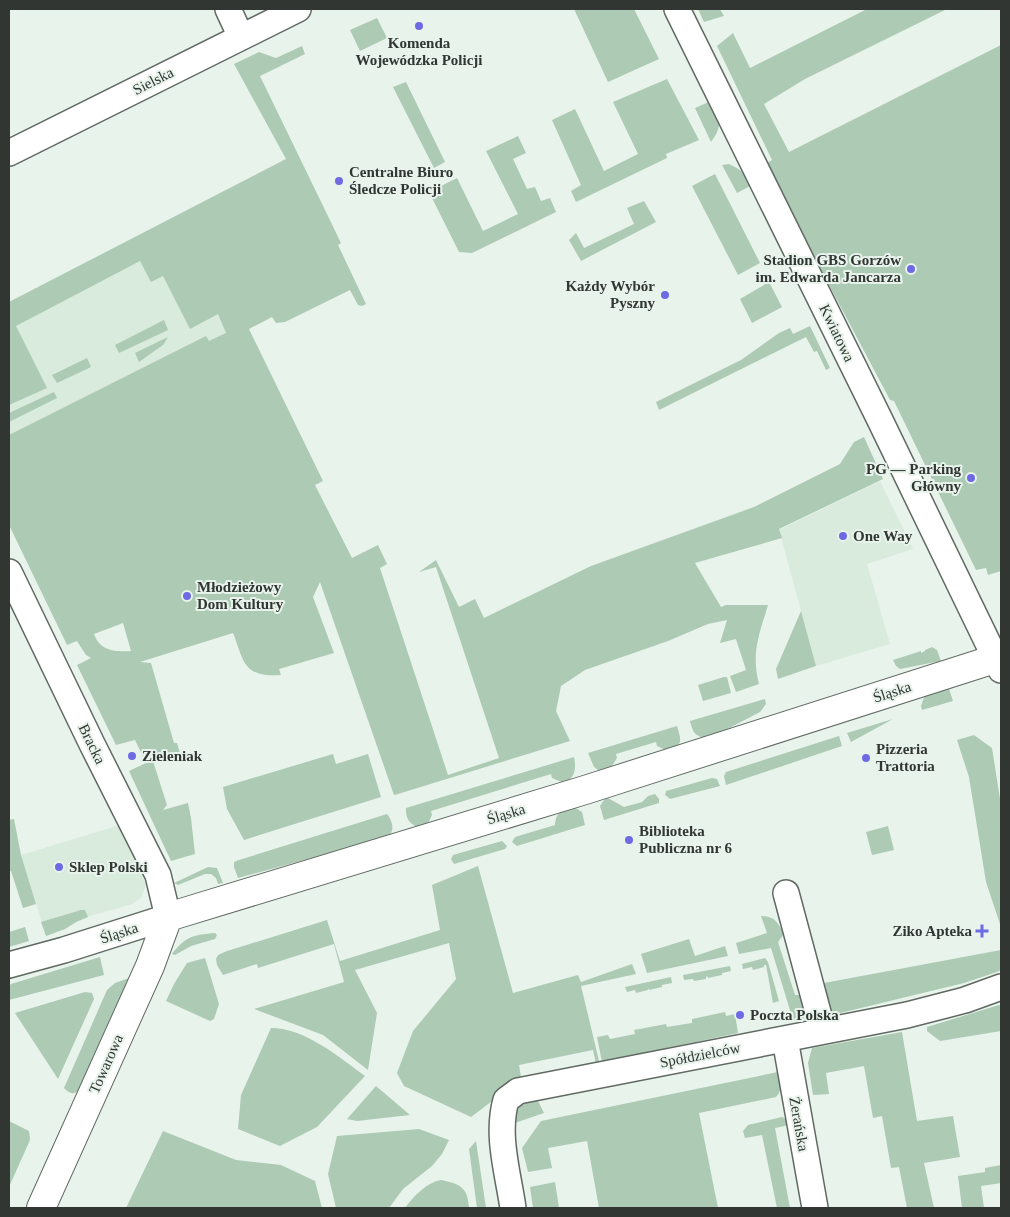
<svg xmlns="http://www.w3.org/2000/svg" width="1010" height="1217" viewBox="0 0 1010 1217" font-family="'Times New Roman',serif">
<style>
.built{fill:#d8ebdd}
.green{fill:#adcab5;fill-rule:evenodd}
.lines{fill:none;stroke-linecap:round;stroke-linejoin:round}
.minor-casing{stroke:#606a63;stroke-width:28}
.tertiary-casing{stroke:#606a63;stroke-width:30}
.minor{stroke:#fff;stroke-width:25}
.tertiary{stroke:#fff;stroke-width:28}
.poi-dot{fill:#6e6ae4;stroke:#e8f3eb;stroke-width:2}
.labels{text-anchor:middle;dominant-baseline:central;stroke-width:4;stroke-linejoin:round;paint-order:stroke}
.poi-label{font-size:15px;font-weight:bold;fill:#313632;stroke:#e8f3eb;text-anchor:start}
.street-label{font-size:15px;fill:#313632;stroke:#e8f3eb}
</style>
<rect width="100%" height="100%" fill="#e8f3eb"/>
<path class="built" d="M286 159 238 330 9 442V302Z
M880 481 913 549 867 564 890 644 816 666 779 530Z
M120 825 146 884 141 898 132 904 83 918 65 929 46 936 21 855Z"/>
<path class="green" d="M574 9H634L659 59 608 82Z
M698 9H720L724 16 704 22Z
M867 9H947L805 79 764 104 789 152 1001 45V571L988 575 986 568 976 570 894 401 890 400 765 164 772 160 717 46 733 33 750 68Z
M377 18 387 38 360 51 350 30Z
M302 46 305 54 260 76 341 243 338 245 366 304 362 306 358 305 350 290 285 322 276 323 272 317 249 329 323 481 315 485 352 558 378 545 387 564 380 568 448 775 499 758 436 567 419 572 436 560 459 607 475 599 484 618 591 566 754 507 840 464 854 442 864 437 883 479 779 529 782 538 695 563 721 607 726 605H768C759 635 751 653 759 684L736 692 730 676 746 670 736 639 720 643 727 620 708 624 668 641 585 670 561 686 556 711 570 741 398 794 394 795 320 582 313 597 334 653 279 669 281 675C243 678 244 661 233 633L140 662 151 663 174 743H177L180 753 153 761 167 805 163 810 188 803 191 818 195 854 171 861 129 771 146 763 135 740 116 745 77 665 91 658 86 655 77 641 67 645 9 525V435L206 336 209 341 226 333 218 314 190 329 163 276 151 282 140 261 16 326 47 388 9 405V302L286 159 234 64 259 52 276 58ZM123 623 131 651C115 652 100 651 94 634Z
M667 79 699 140 666 154 667 158 576 202 571 191 581 185 552 120 575 109 604 171 638 154 613 102Z
M406 82 445 162 434 168 393 87Z
M711 101C719 118 724 125 711 142L695 108Z
M518 136 526 153 513 159 527 189 535 187 541 201 550 198 556 212 472 253 459 252 429 192 457 178 483 231 518 214 486 151Z
M729 164C740 169 747 174 752 185L737 193 722 165Z
M715 174 760 263 738 275 692 186Z
M644 201 656 222 581 261 569 240 576 233 584 248 634 224 627 208Z
M769 282 782 307 752 323 740 299Z
M164 320 168 330 119 353 115 345Z
M810 326 830 368 826 370 817 351 814 352 806 337 659 410 656 402 741 360 779 333 790 328 793 334Z
M168 337 163 345 139 362 135 353Z
M87 358 91 367 57 383 52 375Z
M54 392 57 398 9 422V413Z
M801 611 816 666 778 679 776 669Z
M932 647 937 650 941 661 900 669 896 666 893 660 921 651V653L925 651V650Z
M724 677H727L731 693 703 701 698 685Z
M949 689 953 701 922 710 921 706 925 695Z
M765 699 766 704 760 712 712 737C698 739 693 735 690 721Z
M893 719 851 742 847 733Z
M677 726C681 740 684 745 668 751L657 746 656 742 616 754 617 758 610 769 601 772 594 767 588 753Z
M974 735 992 748 1001 805V927L986 882 969 777 957 740Z
M839 736 842 746 726 785 724 776 726 772Z
M333 754 336 764 368 754 381 797 244 840 227 809 223 787Z
M574 757C576 767 576 778 564 783L552 778 551 774 431 811 432 815 426 828C413 828 405 821 406 808Z
M712 778 717 779 720 786 670 799 665 795 666 791Z
M655 794 659 799V803L604 820 600 806 606 797 624 807 642 802 648 796Z
M571 805 582 812 585 825 517 846 512 842 515 837 555 825C555 814 562 809 571 805Z
M387 814C393 822 395 830 388 837L238 878 234 867V862L239 860Z
M14 819 21 855 36 904 23 908 11 871H9V820Z
M888 826 894 850 872 855 866 832Z
M502 841 507 846 505 849 454 864 451 859 453 855Z
M478 866 513 993 578 975 581 982 632 964 636 974 581 986 600 1065 597 1068 593 1050 519 1065 522 1083 512 1086 471 1117 404 1086 397 1073 413 1031 456 979 449 943 355 970 377 1013 368 1070 323 1035 254 1009 344 982 334 944 258 968 257 964 223 975 217 965 216 959 218 955 227 951 327 920 340 961 440 930 432 885Z
M208 867 217 868 223 883 218 884 216 878 211 874H205L178 885 174 883Z
M81 910H85L88 917 76 922 65 929 46 936 41 922Z
M761 916C776 917 777 922 784 934L778 942 795 995H802L808 1017 798 1021 793 1020 771 948 739 954 736 943 767 933Z
M25 927 29 941 9 947V932Z
M215 933 217 935 215 939 191 946 175 955 172 954C186 936 193 935 215 933Z
M689 939 695 956 725 946 728 956 647 973 641 954Z
M1001 950V970L997 972 964 983 832 1015 824 983Z
M100 957 104 975 9 1000V986L11 984Z
M205 958 219 1004 214 1019 210 1021 166 1001 174 984 187 963Z
M765 958 768 962 779 1001 773 1003 766 965H764V967L753 970 752 967 743 969 742 964Z
M730 966 731 971 722 973V975L708 978 707 976 706 977V979L694 981 693 979 684 980 683 975Z
M671 977 672 983 662 985V987L649 990V988L648 990 636 993 635 990 627 992 625 987Z
M129 978 79 1091C72 1095 69 1093 64 1088L107 990 115 983Z
M85 992 92 993 94 999 58 1079 15 1013Z
M999 1005 1001 1006V1031L940 1041 927 1031V1027Z
M725 1012 726 1016 735 1014 738 1033 602 1062 597 1037 608 1035 610 1039 635 1034 634 1030 666 1024 667 1027 692 1023V1019Z
M271 1028C305 1028 339 1057 365 1076L317 1127 280 1146 238 1129 241 1095Z
M902 1032 917 1121 953 1116 960 1157 924 1163 934 1208H907L899 1167 891 1168 882 1116 873 1118 864 1066 826 1073 829 1094 813 1095 808 1063 812 1048Z
M778 1072C780 1082 784 1089 776 1097L699 1113 718 1208H599L587 1141 548 1148 552 1168 528 1172 522 1148 541 1121Z
M376 1086 410 1115 357 1121 347 1119Z
M537 1099 544 1113 512 1124 518 1103Z
M782 1117 789 1120 790 1125 775 1128 790 1208H777L762 1135 745 1138 743 1131 748 1125Z
M9 1121 29 1131 30 1140 9 1187Z
M419 1129 449 1140 442 1154 432 1166 403 1189 389 1208H336L328 1174 337 1136Z
M163 1131 236 1160 281 1165 315 1181 322 1208H126Z
M476 1141 486 1208H477L469 1149Z
M1001 1165V1183L981 1186 984 1208H962L958 1176 985 1172V1168Z
M441 1180C460 1184 468 1187 469 1208H405C413 1197 427 1182 441 1180Z
M555 1182 559 1208H533L530 1187Z"/>
<g class="lines">
<defs>
<path id="minor" d="M228 9 241 37
M677 9 879 418 1001 670
M9 153 298 9
M9 572 92 744 158 875 168 917 64 950 9 965
M786 893 823 1031
M785 1039 815 1208
M513 1208C508 1173 496 1135 506 1100L518 1091 907 1015 965 1000 1001 987"/>
<path id="tertiary" d="M41 1208 150 966 168 917 585 790 1001 657"/>
</defs>
<use href="#minor" class="minor-casing"/>
<use href="#tertiary" class="tertiary-casing"/>
<use href="#minor" class="minor"/>
<use href="#tertiary" class="tertiary"/>
</g>
<g class="poi-dot">
<circle cx="419" cy="26" r="5"/>
<circle cx="339" cy="181" r="5"/>
<circle cx="911" cy="269" r="5"/>
<circle cx="665" cy="295" r="5"/>
<circle cx="971" cy="478" r="5"/>
<circle cx="843" cy="536" r="5"/>
<circle cx="187" cy="596" r="5"/>
<circle cx="132" cy="756" r="5"/>
<circle cx="866" cy="758" r="5"/>
<circle cx="629" cy="840" r="5"/>
<circle cx="59" cy="867" r="5"/>
<path d="M979.5 923.5h5v5h5v5h-5v5h-5v-5h-5v-5h5z"/>
<circle cx="740" cy="1015" r="5"/>
</g>
<g class="labels">
<g class="poi-label">
<text x="419" y="43" text-anchor="middle">Komenda<tspan x="419" dy="17">Wojewódzka Policji</tspan></text>
<text x="349" y="172">Centralne Biuro<tspan x="349" dy="17">Śledcze Policji</tspan></text>
<text x="901" y="260" text-anchor="end">Stadion GBS Gorzów<tspan x="901" dy="17">im. Edwarda Jancarza</tspan></text>
<text x="655" y="286" text-anchor="end">Każdy Wybór<tspan x="655" dy="17">Pyszny</tspan></text>
<text x="961" y="469" text-anchor="end">PG — Parking<tspan x="961" dy="17">Główny</tspan></text>
<text x="853" y="536">One Way</text>
<text x="197" y="587">Młodzieżowy<tspan x="197" dy="17">Dom Kultury</tspan></text>
<text x="876" y="749">Pizzeria<tspan x="876" dy="17">Trattoria</tspan></text>
<text x="142" y="756">Zieleniak</text>
<text x="639" y="831">Biblioteka<tspan x="639" dy="17">Publiczna nr 6</tspan></text>
<text x="69" y="867">Sklep Polski</text>
<text x="972" y="931" text-anchor="end">Ziko Apteka</text>
<text x="750" y="1015">Poczta Polska</text>
</g>
<g class="street-label">
<text transform="translate(153 81) rotate(-27)">Sielska</text>
<text transform="translate(837 333) rotate(64)">Kwiatowa</text>
<text transform="translate(892 692) rotate(-18)">Śląska</text>
<text transform="translate(92 744) rotate(64)">Bracka</text>
<text transform="translate(506 814) rotate(-17)">Śląska</text>
<text transform="translate(119 933) rotate(-18)">Śląska</text>
<text transform="translate(700 1055) rotate(-11)">Spółdzielców</text>
<text transform="translate(106 1064) rotate(-66)">Towarowa</text>
<text transform="translate(799 1124) rotate(80)">Żerańska</text>
</g>
</g>
<rect width="1010" height="1217" fill="none" stroke="#313632" stroke-width="20"/>
</svg>
